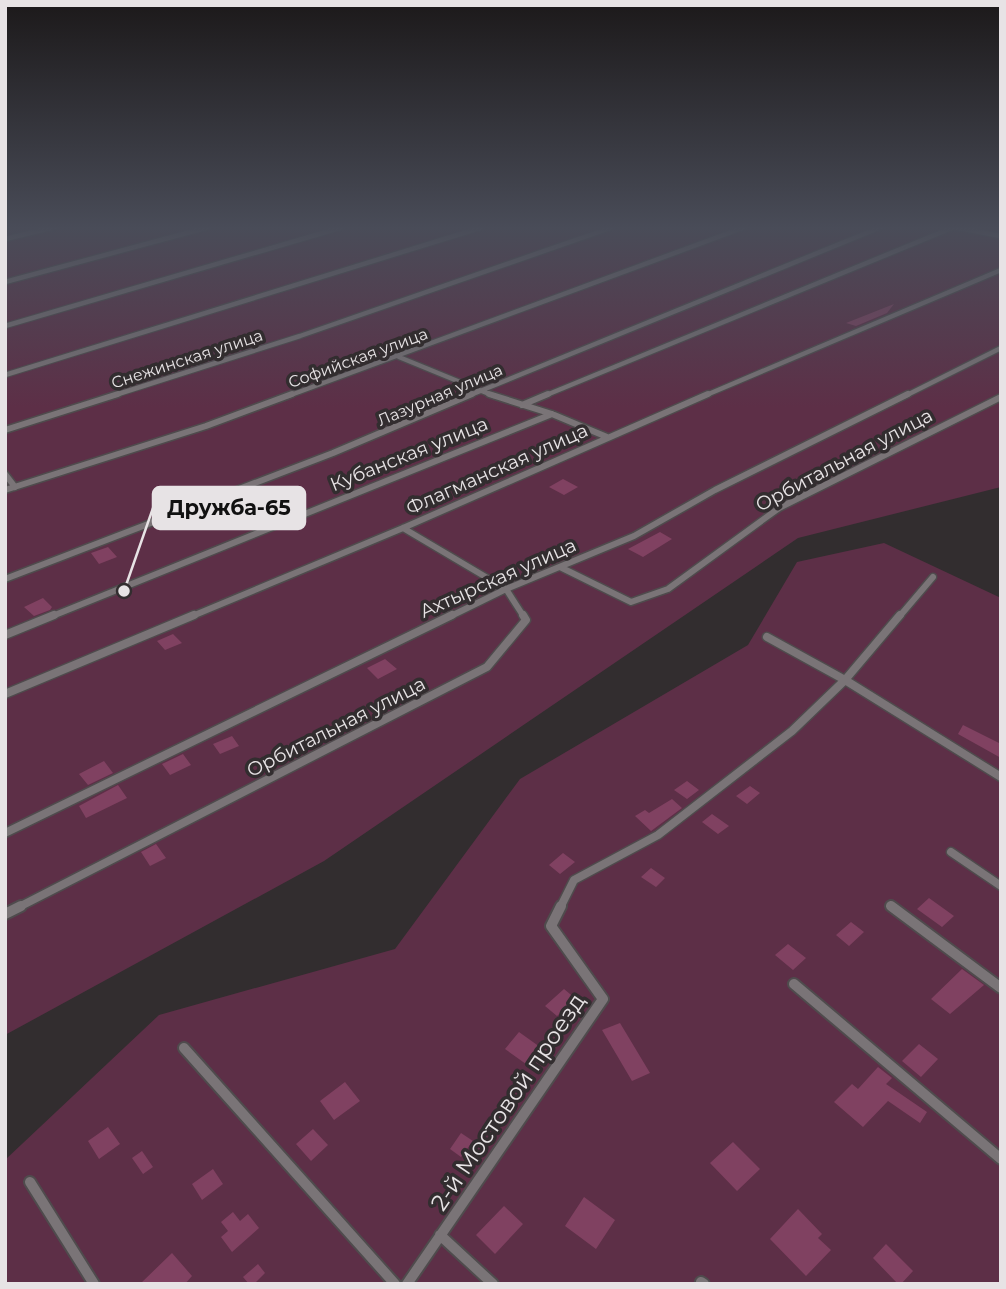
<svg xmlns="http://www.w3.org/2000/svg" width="1006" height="1289" viewBox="0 0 1006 1289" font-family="Montserrat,sans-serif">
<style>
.green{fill:#5d2f47}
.building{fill:#804161}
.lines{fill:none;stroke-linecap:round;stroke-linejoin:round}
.lane-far3-casing{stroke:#4f4b4d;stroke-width:7}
.lane-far2-casing{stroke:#4f4b4d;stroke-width:9}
.lane-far1-casing{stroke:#4f4b4d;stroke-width:11}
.lane-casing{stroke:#4f4b4d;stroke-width:14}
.lane-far3{stroke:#7a7477;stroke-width:4.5}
.lane-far2{stroke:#7a7477;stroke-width:6}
.lane-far1{stroke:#7a7477;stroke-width:8}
.lane{stroke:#7a7477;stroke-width:10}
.labels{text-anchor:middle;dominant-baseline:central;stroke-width:7;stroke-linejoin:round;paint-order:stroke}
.far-street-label{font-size:16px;fill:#e7e3e5;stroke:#322d2f}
.street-label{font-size:19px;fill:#e7e3e5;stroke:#322d2f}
.near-street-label{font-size:23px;fill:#e7e3e5;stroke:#322d2f}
.leader{fill:none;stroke:#e7e3e5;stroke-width:2.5}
.callout-dot{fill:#e7e3e5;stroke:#322d2f;stroke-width:2.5}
.callout{fill:#e7e3e5;stroke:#e7e3e5;stroke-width:2.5}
.callout-label{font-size:21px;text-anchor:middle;font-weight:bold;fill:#111}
</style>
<rect width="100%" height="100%" fill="#322d2f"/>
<path class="green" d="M5 227H1001V487L798 538 324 861 5 1035Z
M884 543 1001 598V1284H5V1160L159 1015 395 949 520 779 748 645 797 562Z"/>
<path class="building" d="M894 304 887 313 856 326 846 323Z
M563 479 578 487 564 495 549 487Z
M660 532 672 539 643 557 628 549Z
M108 547 117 557 99 564 91 553Z
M43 598 52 607 50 610 34 616 24 607Z
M173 634 182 643 165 650 157 641Z
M385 659 397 669 378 679 367 668Z
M963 725 1001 744V758L958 734Z
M232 736 239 746 220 754 213 744Z
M183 754 191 765 170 775 162 764Z
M104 761 113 773 88 785 79 774Z
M687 781 699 790 687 799 674 790Z
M118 785 127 798 86 818 79 806Z
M750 786 760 793 747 804 736 796Z
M672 799 682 808 651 831 635 816 645 810 649 813Z
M712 814 729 826 718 834 702 822Z
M156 844 166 858 150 866 141 852Z
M563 853 575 862 560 874 549 865Z
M651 868 665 878 656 887 641 877Z
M929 898 954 916 942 927 917 909Z
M851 922 864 932 849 946 836 935Z
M788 944 806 958 793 970 775 955Z
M962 969 984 985 950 1014 931 999Z
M564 989 576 999 557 1016 545 1006Z
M620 1023 650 1073 632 1081 602 1030Z
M519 1032 547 1052 533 1069 505 1049Z
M919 1044 938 1059 921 1077 902 1061Z
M878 1067 892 1078 886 1084 927 1112 920 1123 888 1101 863 1127 834 1102 852 1084 858 1089Z
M345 1082 360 1101 334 1120 320 1101Z
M108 1127 120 1144 99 1159 88 1141Z
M313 1129 328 1145 311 1161 296 1144Z
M461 1133 473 1141 461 1157 450 1149Z
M733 1142 760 1169 737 1191 710 1163Z
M142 1151 153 1167 143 1174 132 1158Z
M213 1169 223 1184 202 1200 192 1184Z
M584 1197 615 1220 596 1249 565 1226Z
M504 1206 523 1224 495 1254 476 1235Z
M798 1209 822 1234 818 1238 831 1250 806 1276 770 1239Z
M233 1212 240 1221 248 1214 259 1228 232 1252 221 1237 228 1231 221 1222Z
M886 1244 913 1271 901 1284H898L873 1258Z
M172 1253 192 1276 185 1284H140Z
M258 1264 265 1273 254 1284H249L243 1277Z"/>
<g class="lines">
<defs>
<path id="lane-far3" d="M953 227 1001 236
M5 239 55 227
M5 282 209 227
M5 326 343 227
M399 357 494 396
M5 375 483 227
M112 396 300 336 613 227
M288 396 745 227
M468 396 881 227
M544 396 954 227
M704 396 1001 270
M905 396 1001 348"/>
<path id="lane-far2" d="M489 394 552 414 607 437
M522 405 548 394
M5 430 118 394
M5 474 15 487
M5 490 206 426 292 394
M403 528 506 589 524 617
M560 567 631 602 668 589 779 508 1001 397
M5 579 333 453 472 394
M50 617 552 414
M190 617 403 528 708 394
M449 617 506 589 634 536 715 490 908 394
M899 617 933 577"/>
<path id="lane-far1" d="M5 635 54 615
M767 637 845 680 1001 777
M5 694 194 615
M5 833 452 615
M951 852 1001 886
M891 906 893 908
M17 908 487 667 526 620 523 615
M560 908 574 880 658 835 792 731 845 680 900 615"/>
<path id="lane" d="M891 906 1001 988
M5 914 21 906
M794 984 1001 1159
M184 1048 395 1284
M30 1182 94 1284
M440 1235 493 1284
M701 1282 704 1284
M407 1284 603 999 551 926 561 906"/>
</defs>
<use href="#lane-far3" class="lane-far3-casing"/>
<use href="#lane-far2" class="lane-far2-casing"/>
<use href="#lane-far1" class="lane-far1-casing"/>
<use href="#lane" class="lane-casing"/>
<use href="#lane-far3" class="lane-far3"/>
<use href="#lane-far2" class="lane-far2"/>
<use href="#lane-far1" class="lane-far1"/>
<use href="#lane" class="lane"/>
</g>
<linearGradient id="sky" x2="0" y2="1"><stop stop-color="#1c191a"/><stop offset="0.56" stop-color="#494c58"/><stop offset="1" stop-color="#494c58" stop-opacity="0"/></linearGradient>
<rect width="1006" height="407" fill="url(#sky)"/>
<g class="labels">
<g class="far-street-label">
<text transform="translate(358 358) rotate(-20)">Софийская улица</text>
<text transform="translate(187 359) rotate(-18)">Снежинская улица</text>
<text transform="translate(440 395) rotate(-23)">Лазурная улица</text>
</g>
<g class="street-label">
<text transform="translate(409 454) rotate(-22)">Кубанская улица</text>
<text transform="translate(844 460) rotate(-28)">Орбитальная улица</text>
<text transform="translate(497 469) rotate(-24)">Флагманская улица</text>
<text transform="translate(498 578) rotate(-24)">Ахтырская улица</text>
<text transform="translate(336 727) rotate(-27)">Орбитальная улица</text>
</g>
<g class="near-street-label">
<text transform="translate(508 1102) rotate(-56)">2-й Мостовой проезд</text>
</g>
</g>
<path class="leader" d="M124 591L153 508"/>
<circle class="callout-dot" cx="124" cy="591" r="7"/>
<rect class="callout" x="153" y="487" width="152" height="42" rx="7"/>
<g class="callout-label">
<text x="229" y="515">Дружба-65</text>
</g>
<rect width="1006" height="1289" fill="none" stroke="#e7e3e5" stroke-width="14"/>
</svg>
